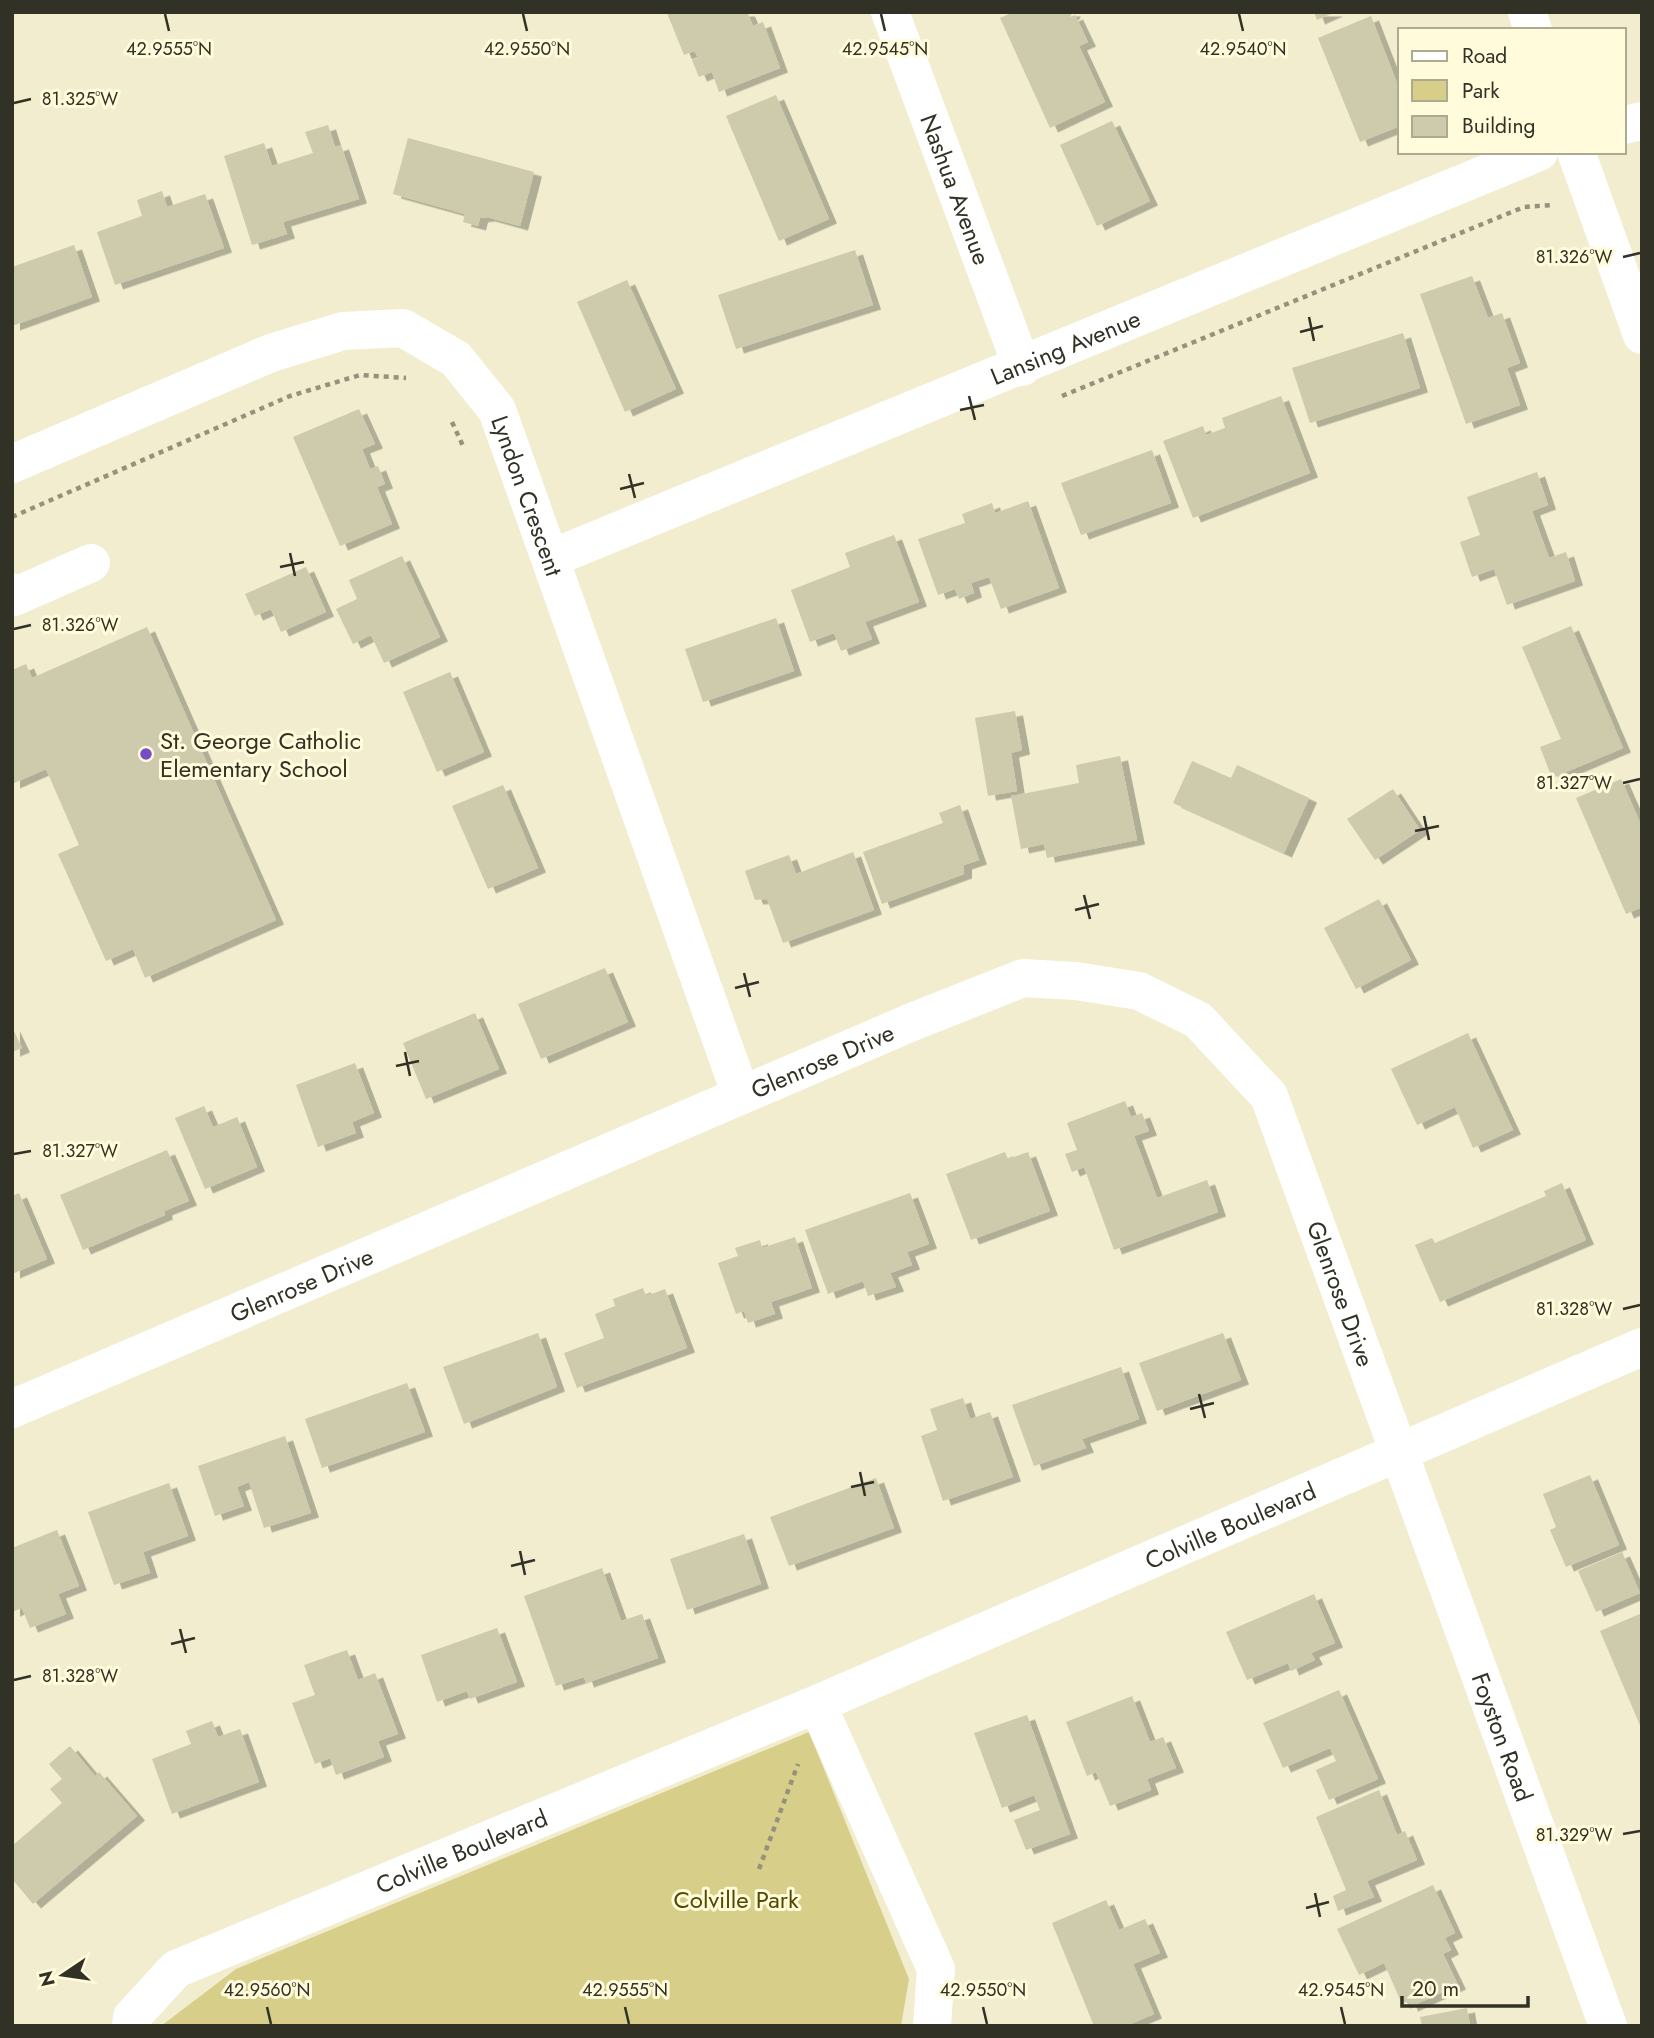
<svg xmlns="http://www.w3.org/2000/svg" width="1654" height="2038" viewBox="0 0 1654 2038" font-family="Jost,sans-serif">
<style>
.green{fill:#d7ce89}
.building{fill:#cecaac;filter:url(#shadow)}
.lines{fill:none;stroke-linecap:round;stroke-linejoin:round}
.path{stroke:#95927c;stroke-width:4.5;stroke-dasharray:5 5;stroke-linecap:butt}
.minor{stroke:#fff;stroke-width:38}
.major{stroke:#fff;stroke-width:38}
.ticks{fill:none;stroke:#323125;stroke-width:2.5}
.poi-dot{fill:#774cc4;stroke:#fffbdb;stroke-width:2.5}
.labels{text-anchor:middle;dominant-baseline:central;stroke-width:6;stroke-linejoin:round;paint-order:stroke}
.street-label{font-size:24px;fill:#323125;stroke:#fffbdb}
.poi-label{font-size:24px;fill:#323125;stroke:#fffbdb;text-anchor:start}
.park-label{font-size:24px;fill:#524900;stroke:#fffbdb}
.ticks-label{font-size:18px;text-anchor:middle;fill:#323125;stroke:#fffbdb;stroke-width:6;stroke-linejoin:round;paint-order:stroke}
</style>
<defs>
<filter id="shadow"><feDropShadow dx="8" dy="4.5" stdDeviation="0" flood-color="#0004"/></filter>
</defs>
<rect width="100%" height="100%" fill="#f1edce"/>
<path class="green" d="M809 1732 909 1979 901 2026H161L236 1969Z"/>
<path class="building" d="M747 12 753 26 763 22 780 68 719 92 712 72 699 77 692 60 698 57 694 51 684 55 667 13Z
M1014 12H1073L1069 18 1075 15 1088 42 1079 46 1105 102 1050 128 1000 18Z
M1314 12H1335L1317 20Z
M1371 16 1400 91V126L1360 142 1318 38Z
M776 95 829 219 779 241 726 116Z
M1112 121 1150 201 1097 226 1060 145Z
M328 125 335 147 341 145 359 199 283 222 287 234 252 245 224 156 264 143 272 166 313 153 305 132Z
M408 138 534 172 520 226 487 217 480 218 478 226 463 222 465 214 393 194Z
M162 191 167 207 205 194 224 248 115 285 97 232 142 216 137 200Z
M74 245 92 297 12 326V267Z
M855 250 873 305 736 349 718 295Z
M1472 276 1488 318 1502 313 1520 363 1507 368 1520 405 1466 424 1420 294Z
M627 280 676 389 625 412 577 302Z
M1403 333 1420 388 1310 423 1292 368Z
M1281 396 1310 473 1193 518 1163 441 1203 426 1206 435 1225 428 1222 418Z
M359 409 375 444 362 449 370 469 378 466 385 484 377 487 392 524 340 546 293 437Z
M1152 450 1171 503 1081 535 1061 483Z
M1537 472 1548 505 1532 511 1549 558 1566 552 1575 581 1507 605 1494 569 1472 577 1460 542 1480 535 1467 497Z
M1028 501 1059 588 1001 609 989 577 971 583 974 593 959 599 955 589 938 595 918 539 965 523 962 514 992 503 995 513Z
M894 535 919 602 865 622 872 639 841 651 834 633 810 642 791 590 850 567 845 553Z
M402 556 440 637 384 663 371 635 353 644 336 609 357 599 349 580Z
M306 567 326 612 281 632 271 609 255 616 245 594Z
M776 618 794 671 703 702 685 649Z
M1571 626 1623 748 1552 778 1540 747 1561 739 1522 647Z
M147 627 276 920 145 978 133 949 106 961 58 854 79 845 46 769 12 784V670L26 664 32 678Z
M450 672 484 752 437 772 403 692Z
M1015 711 1022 750 1011 753 1017 791 988 796 975 718Z
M1120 756 1137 840 1047 858 1044 844 1021 849 1011 796 1079 783 1076 765Z
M1192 761 1231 778 1237 765 1309 798 1284 853 1173 803Z
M1621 779 1642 827V907L1626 914 1576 798Z
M503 785 538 868 488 889 452 806Z
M1393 789 1420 830 1375 860 1347 819Z
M960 805 979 860 964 865V874L882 904 863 852 943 823 939 813Z
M853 852 874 910 783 943 767 899 755 900 745 871 789 855 796 874Z
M1379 899 1411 960 1356 989 1324 928Z
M605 968 628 1022 541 1059 518 1004Z
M475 1013 499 1069 426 1099 403 1043Z
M12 1027 22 1048 12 1052Z
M1468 1033 1513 1130 1473 1148 1455 1107 1417 1125 1391 1069Z
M355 1063 374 1113 352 1122 356 1133 318 1147 296 1085Z
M1125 1101 1131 1117 1142 1113 1149 1131 1134 1136 1157 1198 1207 1180 1218 1212 1114 1250 1084 1167 1072 1172 1065 1154 1077 1150 1067 1123Z
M204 1106 213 1127 237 1117 257 1167 205 1189 175 1118Z
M167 1150 189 1201 164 1211 165 1215 83 1250 60 1195Z
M1005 1152 1008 1159 1028 1152 1050 1211 971 1240 946 1174Z
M1562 1183 1586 1240 1440 1302 1415 1245 1432 1238 1435 1243 1546 1196 1544 1191Z
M19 1193 47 1259 12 1274V1196Z
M910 1193 929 1244 907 1252 912 1265 890 1273 896 1287 868 1296 863 1281 828 1294 805 1230Z
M795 1237 812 1288 771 1302 775 1314 748 1323 744 1311 736 1314 718 1263 738 1256 735 1248 760 1240 762 1248Z
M643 1288 646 1296 665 1289 687 1348 577 1388 564 1353 604 1338 595 1314 615 1306 613 1299Z
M538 1333 557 1387 464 1424 443 1367Z
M1223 1333 1241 1380 1157 1411 1139 1363Z
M1121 1367 1139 1419 1082 1439 1086 1448 1034 1466 1012 1405Z
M407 1383 425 1432 322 1468 305 1419Z
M963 1398 970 1419 990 1412 1013 1477 943 1501 921 1436 937 1430 930 1409Z
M285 1436 311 1513 264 1528 249 1482 237 1487 244 1506 215 1516 198 1466Z
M1590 1475 1619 1545 1566 1567 1550 1530 1556 1527 1543 1494Z
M876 1478 894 1528 789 1566 770 1517Z
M169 1483 188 1536 143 1552 150 1573 114 1585 88 1512Z
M57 1530 79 1586 58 1594 66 1614 30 1628 22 1608 12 1612V1548Z
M744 1534 761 1584 687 1610 670 1559Z
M1622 1552 1640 1593 1596 1612 1578 1571Z
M602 1568 621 1621 642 1614 658 1658 586 1683 584 1677 556 1686 524 1596Z
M1314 1594 1335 1643 1311 1653 1315 1660 1291 1671 1288 1663 1247 1680 1226 1632Z
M1642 1613V1730L1600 1631Z
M497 1628 517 1682 470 1699 467 1691 437 1702 421 1655Z
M347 1650 358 1680 375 1673 398 1734 378 1741 384 1757 336 1775 330 1758 315 1764 292 1703 315 1695 304 1665Z
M1339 1690 1378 1779 1329 1800 1316 1770 1336 1761 1330 1748 1283 1768 1263 1723Z
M1132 1696 1150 1742 1163 1737 1176 1768 1147 1779 1151 1790 1110 1806 1096 1772 1087 1776 1066 1722Z
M1027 1715 1070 1834 1026 1850 1014 1820 1040 1810 1034 1795 1002 1808 974 1733Z
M212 1721 218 1737 240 1729 259 1782 172 1814 152 1759 191 1744 186 1731Z
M70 1746 95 1776 99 1772 137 1816 33 1904 12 1879V1846L62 1803 50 1789 62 1779 49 1764Z
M1379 1790 1397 1835 1405 1831 1417 1860 1367 1881 1374 1897 1338 1911 1333 1896 1346 1890 1316 1817Z
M1433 1885 1455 1933 1445 1938 1451 1950 1443 1954 1458 1985 1410 2007 1408 2001 1402 2004 1384 1963 1359 1975 1337 1929Z
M1106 1900 1119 1930 1145 1919 1160 1953 1133 1964 1154 2014 1126 2026H1094L1052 1923Z
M1467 2008 1470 2026H1422L1420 2017Z"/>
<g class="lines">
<path class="path" d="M1062 396 1524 207 1552 205
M452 422 463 446
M12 517 290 396 360 375 406 378
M759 1869 798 1764"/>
<g class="minor">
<path id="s1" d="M890 12 1022 367"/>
<path d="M1624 125 1642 121"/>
<path id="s2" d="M12 464 271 353 343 331 403 328 456 359 497 410 741 1095"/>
<path id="s3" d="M552 558 1539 152"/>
<path d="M12 592 14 597 91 563"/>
<path id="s4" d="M12 1409 912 1022 1023 978 1076 981 1139 991 1198 1020 1269 1096 1608 2026"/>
<path d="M817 1704 936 1969 932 2026"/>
<path id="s5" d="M131 2026 132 2017 176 1969 817 1704 1642 1347"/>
</g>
<path class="major" d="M1527 12 1533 30
M1576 152 1642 335"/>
</g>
<path class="ticks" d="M165 14 169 31M523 14 527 31M881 14 885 31M1239 14 1243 31M14 103 31 99M1623 257 1640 253M1309 317 1314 341M1300 332 1323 326M969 396 975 420M960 410 984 405M629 474 635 498M620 489 644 483M290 553 295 576M280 567 304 562M14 629 31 625M1623 783 1640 779M1424 816 1429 840M1415 831 1439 826M1084 895 1090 919M1075 910 1099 904M744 973 750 997M735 988 759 982M405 1052 410 1076M396 1066 419 1061M14 1154 31 1151M1623 1309 1640 1305M1199 1394 1205 1418M1190 1409 1214 1403M860 1472 865 1496M851 1487 874 1482M520 1551 525 1575M511 1566 535 1560M180 1629 186 1653M171 1644 195 1638M14 1680 31 1676M1623 1834 1640 1831M1315 1893 1320 1917M1306 1908 1329 1902M267 2007 271 2024M625 2007 629 2024M983 2007 987 2024M1341 2007 1345 2024"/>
<circle class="poi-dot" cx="146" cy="754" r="7"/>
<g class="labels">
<g class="street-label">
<text stroke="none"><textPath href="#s1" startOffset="189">Nashua Avenue</textPath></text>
<text stroke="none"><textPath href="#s3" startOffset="555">Lansing Avenue</textPath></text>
<text stroke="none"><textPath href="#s2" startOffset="635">Lyndon Crescent</textPath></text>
<text stroke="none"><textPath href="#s4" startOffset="882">Glenrose Drive</textPath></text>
<text stroke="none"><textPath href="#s4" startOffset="315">Glenrose Drive</textPath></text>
<text stroke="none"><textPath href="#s4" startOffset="1596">Glenrose Drive</textPath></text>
<text stroke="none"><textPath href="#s5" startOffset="1218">Colville Boulevard</textPath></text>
<text stroke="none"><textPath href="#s4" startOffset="2068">Foyston Road</textPath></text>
<text stroke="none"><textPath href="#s5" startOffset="383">Colville Boulevard</textPath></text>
</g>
<g class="poi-label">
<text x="160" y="740">St. George Catholic<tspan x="160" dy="28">Elementary School</tspan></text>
</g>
<g class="park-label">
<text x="736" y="1899">Colville Park</text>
</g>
</g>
<g class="ticks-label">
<text x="169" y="55">42.9555°N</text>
<text x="527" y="55">42.9550°N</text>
<text x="885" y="55">42.9545°N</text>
<text x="1243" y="55">42.9540°N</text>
<text x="80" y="105">81.325°W</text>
<text x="1574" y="263">81.326°W</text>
<text x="80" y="631">81.326°W</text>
<text x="1574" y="789">81.327°W</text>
<text x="80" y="1157">81.327°W</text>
<text x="1574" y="1315">81.328°W</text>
<text x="80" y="1682">81.328°W</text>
<text x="1574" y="1841">81.329°W</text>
<text x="267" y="1996">42.9560°N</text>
<text x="625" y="1996">42.9555°N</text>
<text x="983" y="1996">42.9550°N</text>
<text x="1341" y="1996">42.9545°N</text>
</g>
<rect width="1654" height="2038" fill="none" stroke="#323125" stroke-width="28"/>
<rect x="1398" y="28" width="228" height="126" fill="#fffbdb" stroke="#adaa92" stroke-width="2"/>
<rect x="1412" y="51" width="35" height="10" fill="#ffffff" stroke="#adaa92" stroke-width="2"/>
<text x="1462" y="63" font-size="21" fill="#323125">Road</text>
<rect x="1412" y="80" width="35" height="21" fill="#d7ce89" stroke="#adaa92" stroke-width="2"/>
<text x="1462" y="98" font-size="21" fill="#323125">Park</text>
<rect x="1412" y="116" width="35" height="21" fill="#cecaac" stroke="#adaa92" stroke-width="2"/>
<text x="1462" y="133" font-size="21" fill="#323125">Building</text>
<g transform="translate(63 1975) rotate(257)" stroke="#fffbdb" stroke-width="5" paint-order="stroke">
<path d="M0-5L12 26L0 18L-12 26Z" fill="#323125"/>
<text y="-10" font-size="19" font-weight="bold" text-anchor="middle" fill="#323125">N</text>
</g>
<path d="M1402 1996v10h126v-10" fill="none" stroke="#323125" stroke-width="3.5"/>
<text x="1412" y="1996" font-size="21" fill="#323125" stroke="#fffbdb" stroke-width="5" paint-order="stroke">20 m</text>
</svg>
